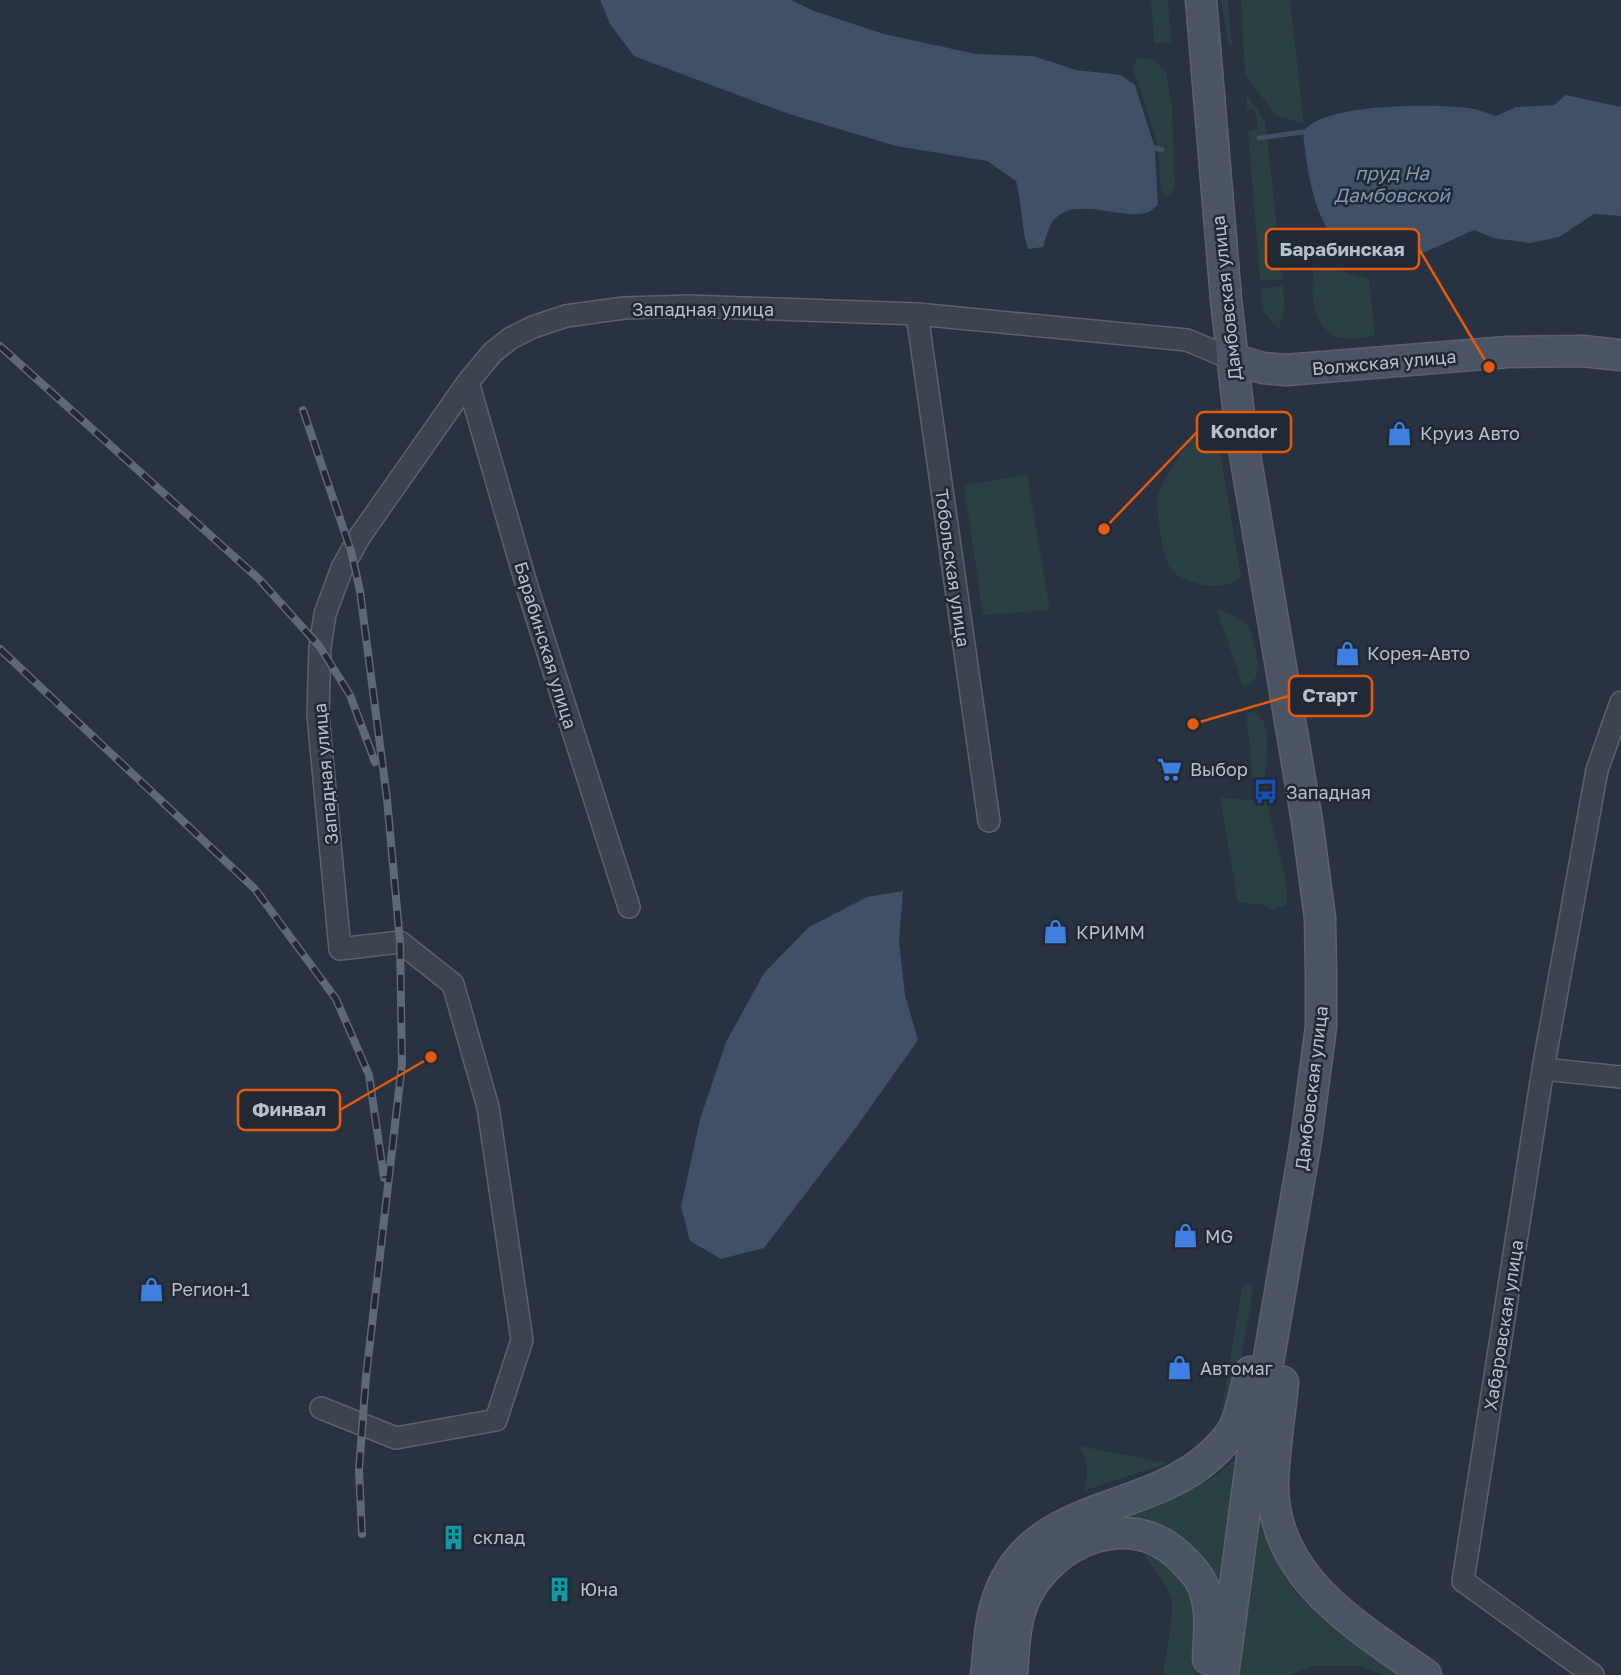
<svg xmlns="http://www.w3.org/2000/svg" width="1621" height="1675" viewBox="0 0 1621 1675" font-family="'Golos Text',sans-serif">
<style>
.green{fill:#2b4042}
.water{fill:#3f5067}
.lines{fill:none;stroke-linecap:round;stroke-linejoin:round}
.stream{stroke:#3f5067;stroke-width:5}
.street-casing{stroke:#5a626d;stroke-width:24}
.secondary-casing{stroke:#5a626d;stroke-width:33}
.street{stroke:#3c4450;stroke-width:21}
.secondary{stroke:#4a5462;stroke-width:30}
.rail-casing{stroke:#5f6876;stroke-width:8}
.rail{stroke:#212935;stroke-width:5;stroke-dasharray:16;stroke-linecap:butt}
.labels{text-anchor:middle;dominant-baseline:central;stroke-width:5;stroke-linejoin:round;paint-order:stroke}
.street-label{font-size:18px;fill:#b9bfca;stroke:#212935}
.poi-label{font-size:18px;fill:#b9bfca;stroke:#212935;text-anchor:start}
.water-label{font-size:19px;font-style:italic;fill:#8396af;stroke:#212935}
.leader{fill:none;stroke:#e8590c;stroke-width:2.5}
.callout-dot{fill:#e8590c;stroke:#212935;stroke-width:2.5}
.callout{fill:#212935;stroke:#e8590c;stroke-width:2.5}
.callout-label{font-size:19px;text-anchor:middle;font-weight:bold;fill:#b9bfca}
</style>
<rect width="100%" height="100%" fill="#283240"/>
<path class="green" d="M1151 0H1168L1171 43H1154Z
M1221 0H1228L1232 47 1228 43Z
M1241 0H1290L1304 124 1276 116 1245 74Z
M1138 58 1152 59 1166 72 1172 109 1175 189 1167 196 1161 191 1157 142 1132 66Z
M1246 93 1265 121 1283 279 1260 281 1248 131 1258 129 1255 109H1247Z
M1318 248 1333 252 1341 271 1369 279 1375 336 1357 339 1334 337C1329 332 1322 326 1319 320 1308 299 1313 270 1318 248Z
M1283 286 1285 307 1279 329 1264 313 1260 289Z
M1201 422 1210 423 1216 427 1241 577C1226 594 1180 585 1169 566 1162 554 1156 511 1158 497 1161 480 1191 439 1201 422Z
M1027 474 1050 610 983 615 964 486Z
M1217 610C1228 613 1239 616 1246 624 1253 632 1261 669 1256 677 1253 682 1248 685 1243 687Z
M1253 712C1275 721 1265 759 1265 779L1259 780 1262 801H1267C1273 837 1288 869 1287 905L1272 910 1264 905 1238 902 1220 798 1255 800 1246 713Z
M1246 1283 1251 1284 1253 1291 1233 1407 1219 1427 1242 1287Z
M1079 1446 1168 1463 1083 1491C1090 1474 1088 1462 1079 1446Z
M1237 1458 1218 1585 1106 1521 1181 1494 1215 1476Z
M1259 1512C1265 1533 1271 1553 1282 1572 1308 1618 1359 1646 1400 1675H1385L1360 1666H1312L1290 1675H1239Z
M1140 1547 1164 1556 1196 1599 1201 1645 1198 1675H1163C1165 1659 1175 1611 1171 1598 1165 1578 1148 1565 1140 1547Z"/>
<path class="water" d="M600 0H791L814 11 884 34 976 54 1033 56 1076 70 1121 75 1135 85 1155 148 1158 205C1155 207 1152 210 1149 212 1124 222 1075 194 1053 221 1048 227 1046 239 1043 247L1028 249C1021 227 1022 203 1016 181L987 161 896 146 789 114 634 56 610 24Z
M1566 95 1621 107V216L1594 214 1559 237 1530 243 1494 238 1474 230C1451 240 1373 280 1352 267 1340 260 1342 249 1336 239 1334 234 1328 231 1326 226 1311 200 1306 161 1303 132 1321 102 1443 103 1475 109 1482 111 1489 114 1496 116L1516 107 1554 105Z
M903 891 899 942 905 995 918 1040 855 1129 764 1248 721 1259 690 1241 681 1207 700 1119 726 1042 764 973 809 927 867 897Z"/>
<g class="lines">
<path class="stream" d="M1259 138 1303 132
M1155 148 1162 150"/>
<defs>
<path id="street" d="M917 314 989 821
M468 382 528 590 629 907
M1543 1069 1621 1077
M321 1408 396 1438 496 1420 522 1340 488 1107 453 984 400 942 340 949 318 715 320 647 325 614 342 568 360 536 468 382 493 352 511 338 533 327 566 316 624 308 688 306 917 314 1187 340 1232 359
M1593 1675 1463 1581 1543 1069 1597 770 1621 702"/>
<path id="secondary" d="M1201 0 1226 299 1240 425 1307 821 1320 918 1321 975V1027L1306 1140 1252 1457 1223 1675
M1232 359 1263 368 1286 370 1508 352 1582 351 1621 355
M1283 1382C1280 1415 1274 1450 1273 1483 1272 1579 1358 1626 1426 1675
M986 1675C989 1651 989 1624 997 1601 1029 1500 1142 1516 1209 1457 1218 1449 1228 1439 1234 1428 1242 1412 1245 1390 1250 1372
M1012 1675C1014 1649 1014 1620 1026 1596 1053 1541 1129 1509 1178 1555 1187 1564 1197 1573 1202 1584 1213 1607 1209 1635 1208 1659"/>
</defs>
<use href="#street" class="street-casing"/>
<use href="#secondary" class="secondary-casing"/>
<use href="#street" class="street"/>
<use href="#secondary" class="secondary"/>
<defs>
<path id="rail" d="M0 346 259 579 320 647 350 695 375 762
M303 410 351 551 360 591 387 799 400 942 402 1064 366 1377 359 1470 362 1534
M0 649 255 889 336 999 369 1075 384 1178"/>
</defs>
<use href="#rail" class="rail-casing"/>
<use href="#rail" class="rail"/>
</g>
<defs>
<symbol id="shop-bare" viewBox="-9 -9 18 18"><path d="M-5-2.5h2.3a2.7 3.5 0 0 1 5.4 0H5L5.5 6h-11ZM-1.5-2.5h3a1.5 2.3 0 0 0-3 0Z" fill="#3f7fe0" stroke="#212935" stroke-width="2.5" paint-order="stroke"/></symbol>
<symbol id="supermarket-bare" viewBox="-9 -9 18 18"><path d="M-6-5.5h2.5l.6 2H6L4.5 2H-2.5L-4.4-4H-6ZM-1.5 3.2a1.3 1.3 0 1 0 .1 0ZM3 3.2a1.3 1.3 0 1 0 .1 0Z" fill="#3f7fe0" stroke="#212935" stroke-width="2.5" paint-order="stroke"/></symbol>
<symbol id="bus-bare" viewBox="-9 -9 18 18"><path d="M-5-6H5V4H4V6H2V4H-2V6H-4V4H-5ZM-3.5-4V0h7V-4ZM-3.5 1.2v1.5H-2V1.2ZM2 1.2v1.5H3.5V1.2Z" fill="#1a4fb4" stroke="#212935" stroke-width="2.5" paint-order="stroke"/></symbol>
<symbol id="building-bare" viewBox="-9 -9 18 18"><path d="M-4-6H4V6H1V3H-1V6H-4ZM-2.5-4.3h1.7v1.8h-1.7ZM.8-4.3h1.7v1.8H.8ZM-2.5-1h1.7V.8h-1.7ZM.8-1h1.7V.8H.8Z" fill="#0f9aa8" stroke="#212935" stroke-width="2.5" paint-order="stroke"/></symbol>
</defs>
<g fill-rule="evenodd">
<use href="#shop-bare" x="1382" y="416" width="35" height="35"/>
<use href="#shop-bare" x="1330" y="636" width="35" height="35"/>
<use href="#supermarket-bare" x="1152" y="752" width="35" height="35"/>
<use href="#bus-bare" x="1248" y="774" width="35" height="35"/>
<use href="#shop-bare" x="1038" y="914" width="35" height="35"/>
<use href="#shop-bare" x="1168" y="1218" width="35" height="35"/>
<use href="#shop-bare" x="134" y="1272" width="35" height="35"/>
<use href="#shop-bare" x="1162" y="1350" width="35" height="35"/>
<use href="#building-bare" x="436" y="1520" width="35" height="35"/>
<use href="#building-bare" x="542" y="1572" width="35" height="35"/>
</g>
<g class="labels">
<g class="street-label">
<text transform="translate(1226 298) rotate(-96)">Дамбовская улица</text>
<text x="703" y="309">Западная улица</text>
<text transform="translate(1384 362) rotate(-5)">Волжская улица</text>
<text transform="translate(953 568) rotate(82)">Тобольская улица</text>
<text transform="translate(546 645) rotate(73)">Барабинская улица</text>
<text transform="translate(325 774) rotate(-95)">Западная улица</text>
<text transform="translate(1311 1088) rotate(-83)">Дамбовская улица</text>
<text transform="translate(1503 1325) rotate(-81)">Хабаровская улица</text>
</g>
<g class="poi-label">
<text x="1420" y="433">Круиз Авто</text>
<text x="1367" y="653">Корея-Авто</text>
<text x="1190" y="769">Выбор</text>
<text x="1286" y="792">Западная</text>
<text x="1076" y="932">КРИММ</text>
<text x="1205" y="1236">MG</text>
<text x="171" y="1289">Регион-1</text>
<text x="1200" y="1368">Автомаг</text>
<text x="473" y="1537">склад</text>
<text x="580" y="1589">Юна</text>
</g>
<g class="water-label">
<text x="1392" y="172">пруд На<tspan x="1392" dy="22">Дамбовской</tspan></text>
</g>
</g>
<path class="leader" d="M1489 367L1419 249M1104 529L1197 432M1193 724L1289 696M431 1057L340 1110"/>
<g class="callout-dot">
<circle cx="1489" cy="367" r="7"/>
<circle cx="1104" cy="529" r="7"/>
<circle cx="1193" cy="724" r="7"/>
<circle cx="431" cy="1057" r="7"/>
</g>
<g class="callout">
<rect x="1266" y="229" width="153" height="40" rx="7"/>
<rect x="1197" y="412" width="94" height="40" rx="7"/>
<rect x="1289" y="676" width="83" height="40" rx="7"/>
<rect x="238" y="1090" width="102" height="40" rx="7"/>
</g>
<g class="callout-label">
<text x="1342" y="256">Барабинская</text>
<text x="1244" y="438">Kondor</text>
<text x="1330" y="702">Старт</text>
<text x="289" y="1116">Финвал</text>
</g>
</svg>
